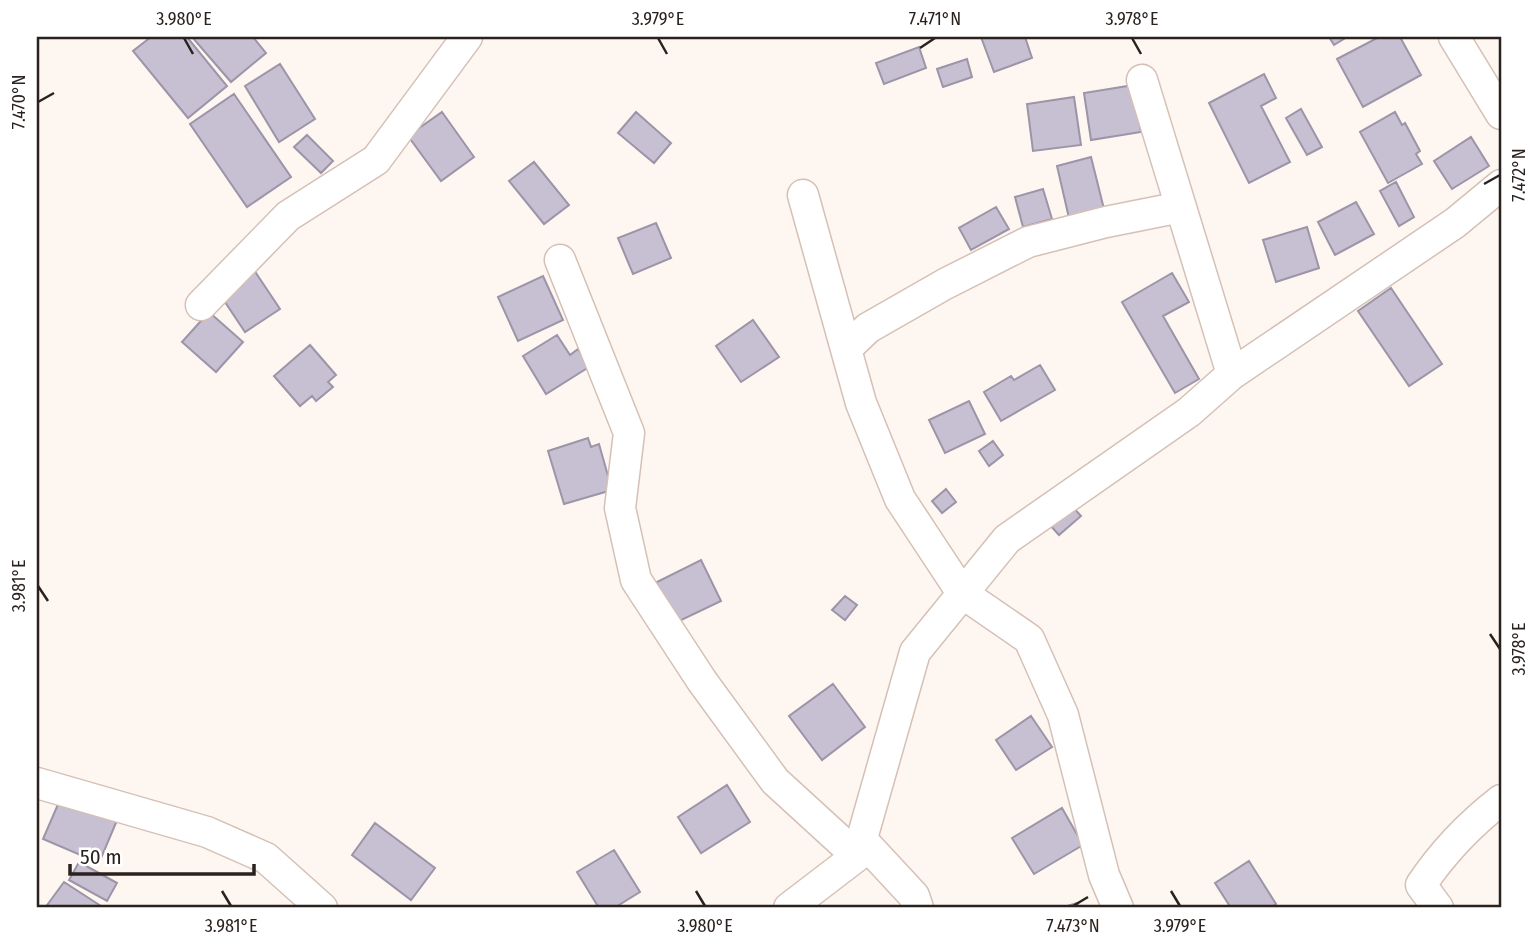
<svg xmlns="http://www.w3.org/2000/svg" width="1538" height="945" viewBox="0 0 1538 945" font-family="'Fira Sans Condensed',sans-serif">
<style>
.building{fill:#c7bfd2;stroke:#9c94a7;stroke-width:2}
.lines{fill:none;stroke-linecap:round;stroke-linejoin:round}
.minor-casing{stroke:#d5c0b6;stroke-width:33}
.minor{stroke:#fff;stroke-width:30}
.ticks{fill:none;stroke:#2a221e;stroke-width:2.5}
.neatline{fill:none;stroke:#2a221e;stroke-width:2.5}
.ticks-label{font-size:18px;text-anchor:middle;fill:#2a221e}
</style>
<rect width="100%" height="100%" fill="#fef6f1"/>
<path class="building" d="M151 37H187L227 86 188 118 133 51Z
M192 37H253L266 53 231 82Z
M981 37H1025L1032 58 994 72Z
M1329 37H1347L1334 45Z
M1379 37H1400L1421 75 1363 107 1337 59Z
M919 47 926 68 884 84 876 63Z
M967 59 972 77 943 87 937 69Z
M280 64 315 119 279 142 245 86Z
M1264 74 1276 98 1261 106 1290 162 1249 183 1209 103Z
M1134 85 1141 132 1091 140 1084 93Z
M234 94 291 177 247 207 190 124Z
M1074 97 1081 145 1033 151 1027 104Z
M1301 109 1322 147 1307 155 1286 118Z
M442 112 474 157 441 181 408 136Z
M636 112 671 143 654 163 618 133Z
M1395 112 1402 125 1405 123 1420 151 1416 154 1422 164 1388 183 1360 132Z
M307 135 333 161 321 173 294 147Z
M1471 137 1489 166 1452 189 1434 161Z
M1091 157 1104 209 1069 218 1057 166Z
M534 162 569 205 544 224 509 181Z
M1396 182 1414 217 1399 226 1380 191Z
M1043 189 1052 219 1023 227 1015 197Z
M1356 202 1374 234 1335 255 1318 222Z
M996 207 1009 229 971 250 959 228Z
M656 223 671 258 633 274 618 238Z
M1307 227 1319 268 1276 282 1263 240Z
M254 270 280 309 245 332 219 293Z
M1172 273 1189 302 1163 316 1199 379 1175 393 1122 302Z
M543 276 563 320 518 341 498 297Z
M1391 288 1442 364 1409 386 1358 311Z
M209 312 243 342 216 372 182 342Z
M753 320 779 357 741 382 716 346Z
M557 335 570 355 578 349 589 367 546 394 523 356Z
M310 345 336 375 328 382 333 387 316 401 312 396 300 406 274 376Z
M1040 365 1055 390 1001 421 984 392 1011 376 1014 380Z
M969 401 985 434 945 453 929 420Z
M588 438 591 447 599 444 612 490 564 504 548 451Z
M993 441 1003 455 989 466 979 451Z
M946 489 956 502 942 513 932 501Z
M1070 504 1081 516 1059 535 1049 524Z
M701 560 721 601 673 624 653 584Z
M845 596 857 605 845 620 832 610Z
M833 684 865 727 822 760 789 716Z
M1031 716 1052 747 1016 770 996 740Z
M727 785 750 822 701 853 678 817Z
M62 795 118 818 99 863 43 839Z
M1062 808 1083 845 1034 874 1012 838Z
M375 823 435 868 411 900 352 855Z
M614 850 640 892 614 908H599L577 872Z
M1249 861 1276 904 1269 908H1231L1215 883Z
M79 862 117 883 107 901 69 880Z
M64 882 104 908H45Z
M1077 903 1079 908H1061Z"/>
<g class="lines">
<defs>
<path id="minor" d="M1454 37 1501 114
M1142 80 1232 374
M803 195 861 403 900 499 962 593 1029 639 1063 715 1104 875 1118 908
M560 260 629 433 620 508 636 580 702 681 775 781 857 856
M201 305 288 216 376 160 467 37
M846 349 868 328 945 284 1028 242 1106 222 1181 207
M37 783 207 832 266 858 322 908
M862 840 914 896 918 908
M789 908 857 856 915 652 1007 539 1189 412 1232 374 1455 223 1501 185
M1438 908 1421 885C1443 852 1470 824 1501 800"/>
</defs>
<use href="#minor" class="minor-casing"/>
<use href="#minor" class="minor"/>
</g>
<path class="ticks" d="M184 38 193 54M658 38 667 54M1132 38 1141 54M920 48 935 38M38 102 54 93M1484 184 1500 175M38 586 48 601M1490 634 1500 649M222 891 231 906M696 891 705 906M1171 891 1180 906M1073 906 1088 897"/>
<rect width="1538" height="945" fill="none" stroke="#ffffff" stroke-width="77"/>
<path d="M70 864v10h184v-10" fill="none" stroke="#2a221e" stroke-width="3.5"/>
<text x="80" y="864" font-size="21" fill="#2a221e" stroke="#ffffff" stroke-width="5" paint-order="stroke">50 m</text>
<rect x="38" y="38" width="1462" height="868" class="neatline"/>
<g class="ticks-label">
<text x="184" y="25">3.980°E</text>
<text x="658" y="25">3.979°E</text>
<text x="935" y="25">7.471°N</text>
<text x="1132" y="25">3.978°E</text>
<text transform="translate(19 102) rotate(-90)" y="6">7.470°N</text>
<text transform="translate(1519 175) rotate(-90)" y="6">7.472°N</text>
<text transform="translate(19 586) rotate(-90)" y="6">3.981°E</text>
<text transform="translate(1519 649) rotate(-90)" y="6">3.978°E</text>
<text x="231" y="932">3.981°E</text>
<text x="705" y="932">3.980°E</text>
<text x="1073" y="932">7.473°N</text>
<text x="1180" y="932">3.979°E</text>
</g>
</svg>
